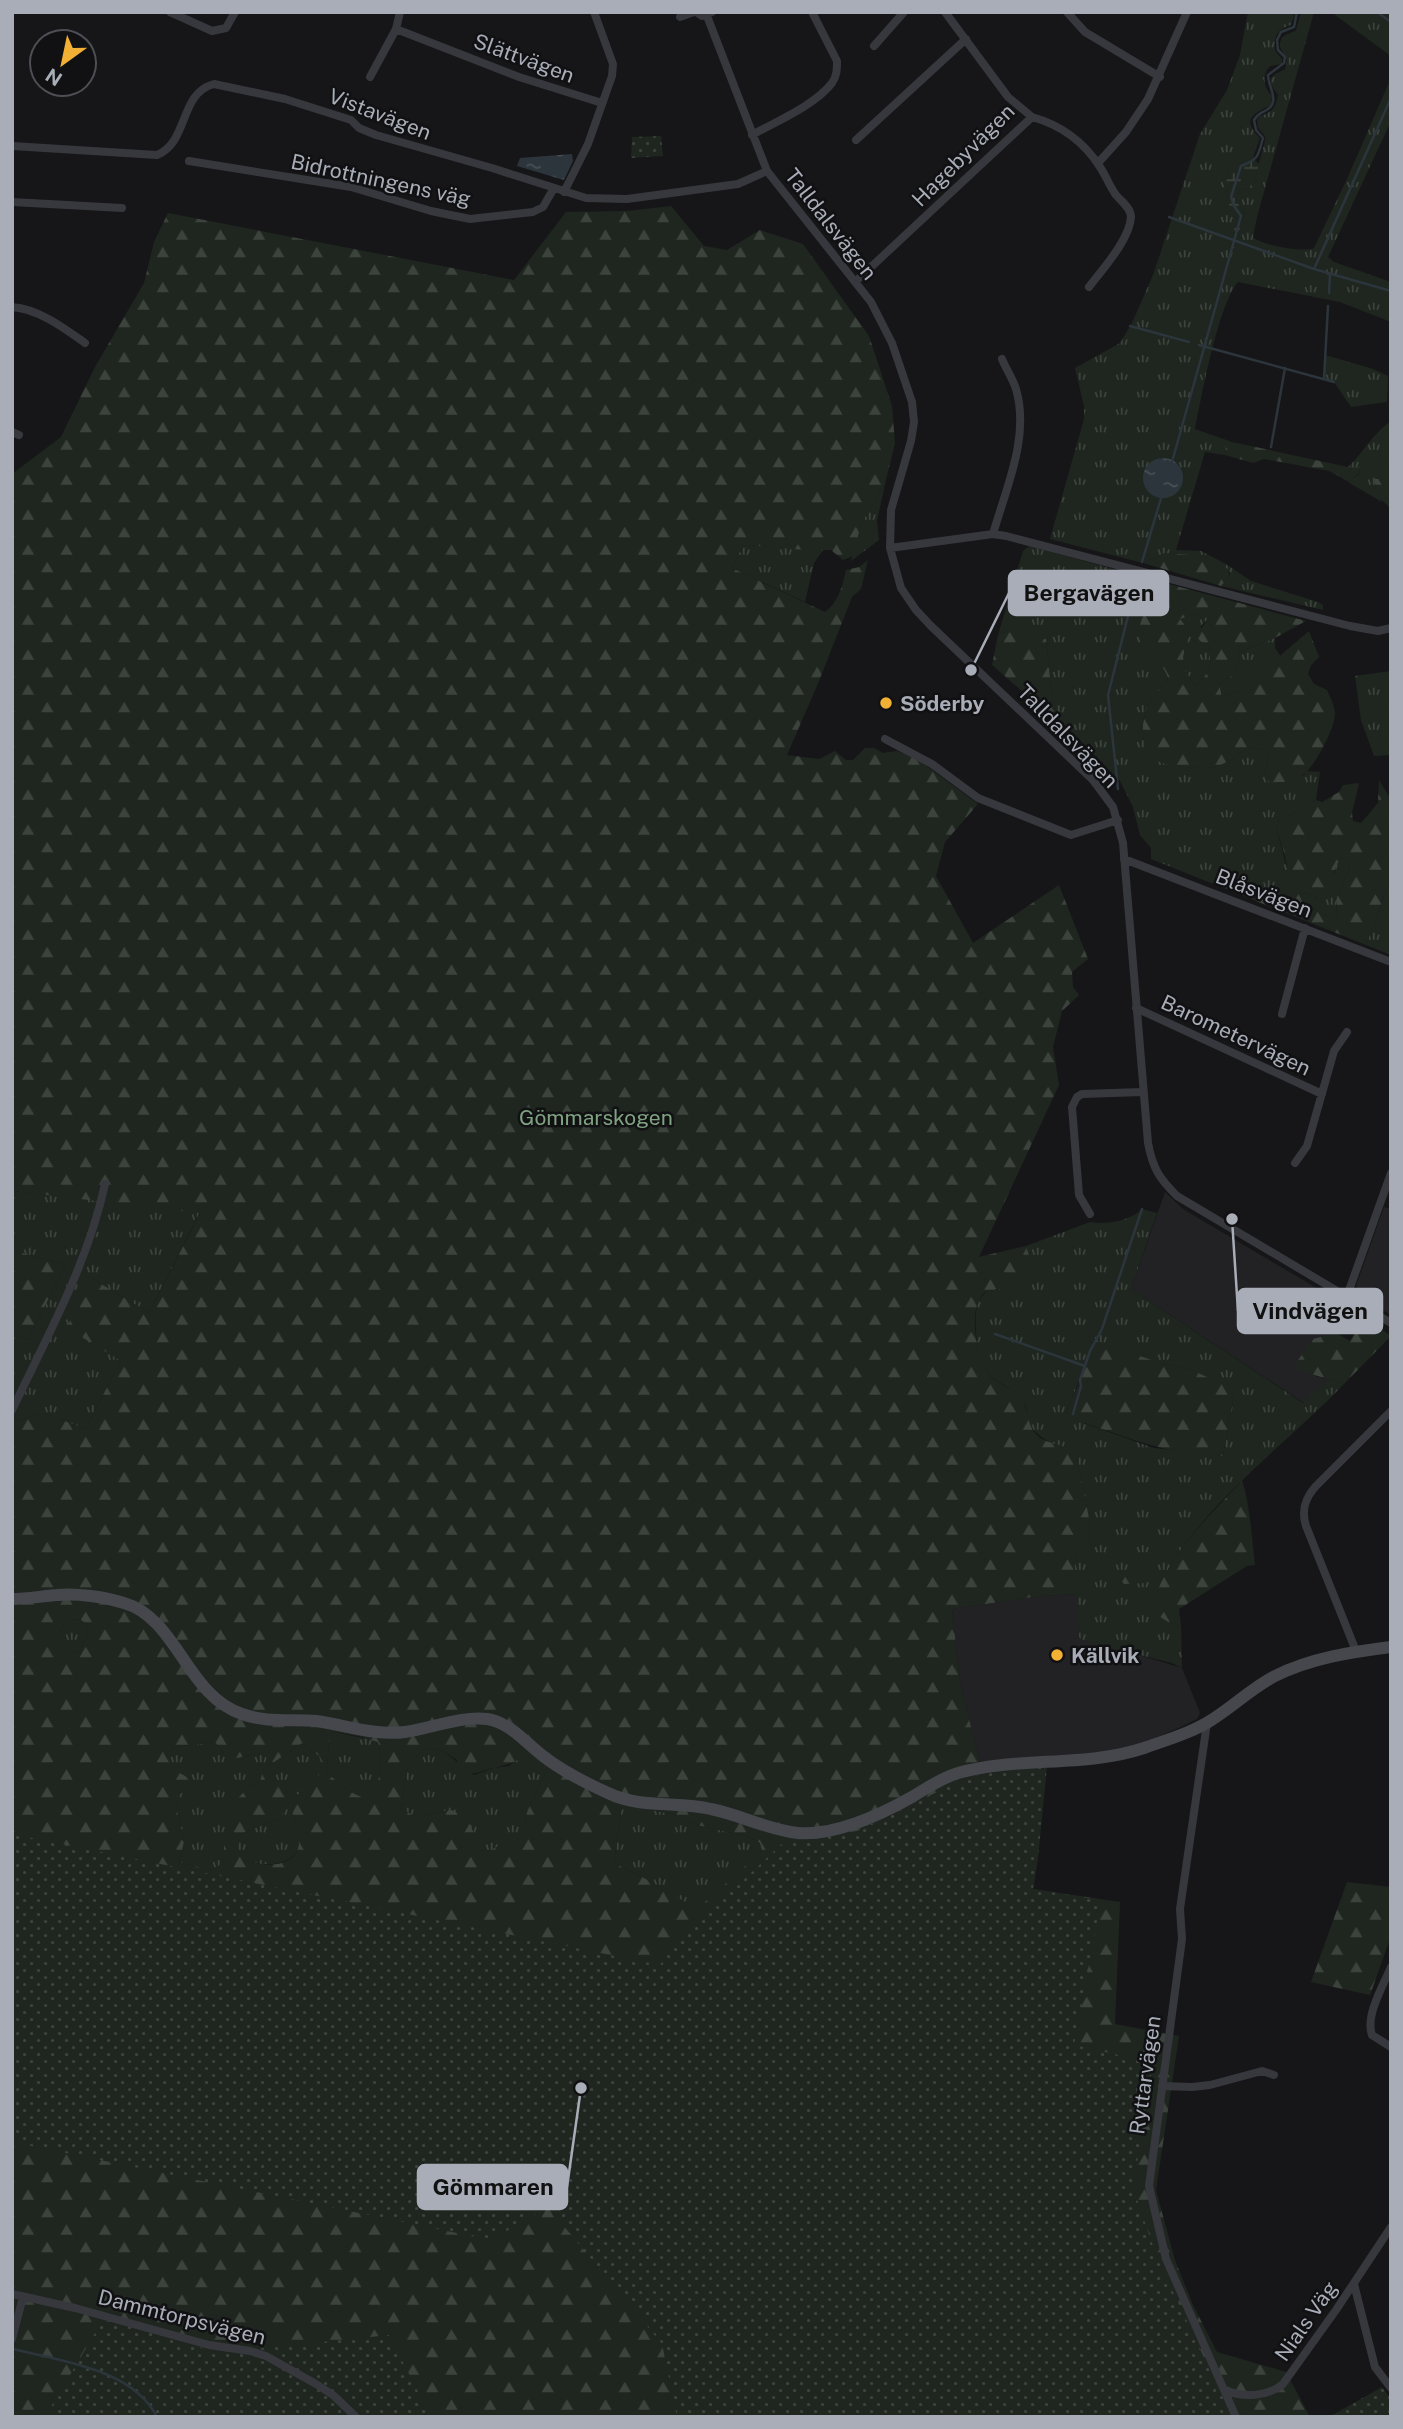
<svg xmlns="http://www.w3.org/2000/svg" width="1403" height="2429" viewBox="0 0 1403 2429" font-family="'Public Sans',sans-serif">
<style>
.built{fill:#222225}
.grass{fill:url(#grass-tufts);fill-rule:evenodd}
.forest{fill:url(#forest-firs);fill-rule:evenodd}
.wetland{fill:url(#wetland-marsh)}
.park{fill:url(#park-dots)}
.water{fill:url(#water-ripples)}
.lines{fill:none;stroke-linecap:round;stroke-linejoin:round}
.stream{stroke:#2c353c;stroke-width:2.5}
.street{stroke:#37383d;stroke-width:8}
.secondary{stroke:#45474d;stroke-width:12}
.poi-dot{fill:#f2b134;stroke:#111113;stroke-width:2.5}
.labels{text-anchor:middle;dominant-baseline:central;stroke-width:5;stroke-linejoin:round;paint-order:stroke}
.street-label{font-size:21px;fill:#a8adb8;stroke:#111113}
.poi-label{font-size:21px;font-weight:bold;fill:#a8adb8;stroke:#111113;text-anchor:start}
.park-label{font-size:21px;fill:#7fa381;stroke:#111113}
.leader{fill:none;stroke:#a8adb8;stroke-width:2.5}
.callout-dot{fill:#a8adb8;stroke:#111113;stroke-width:2.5}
.callout{fill:#a8adb8;stroke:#a8adb8;stroke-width:2.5}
.callout-label{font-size:23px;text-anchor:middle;font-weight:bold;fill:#111}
</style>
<defs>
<pattern id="grass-tufts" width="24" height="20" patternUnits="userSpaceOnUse" patternTransform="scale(1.75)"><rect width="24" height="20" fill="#1e261f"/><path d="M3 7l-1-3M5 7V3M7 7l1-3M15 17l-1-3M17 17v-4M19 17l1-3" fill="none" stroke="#3c433d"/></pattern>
<pattern id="forest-firs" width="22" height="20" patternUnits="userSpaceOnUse" patternTransform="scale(1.75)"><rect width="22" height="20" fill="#1e261f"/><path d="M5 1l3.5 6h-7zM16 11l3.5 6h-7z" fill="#3c433d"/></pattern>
<pattern id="wetland-marsh" width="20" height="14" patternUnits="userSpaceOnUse" patternTransform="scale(1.75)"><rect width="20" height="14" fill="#1e261f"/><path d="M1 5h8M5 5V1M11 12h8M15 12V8" fill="none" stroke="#3c433d"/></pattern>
<pattern id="park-dots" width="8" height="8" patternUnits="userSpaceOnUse" patternTransform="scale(1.75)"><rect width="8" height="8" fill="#1e261f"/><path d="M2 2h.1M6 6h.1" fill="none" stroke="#3c433d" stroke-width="1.8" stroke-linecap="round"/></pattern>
<pattern id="water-ripples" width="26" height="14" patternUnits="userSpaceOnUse" patternTransform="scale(1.75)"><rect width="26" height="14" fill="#2c353c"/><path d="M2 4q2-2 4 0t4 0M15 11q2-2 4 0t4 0" fill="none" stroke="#485056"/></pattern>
</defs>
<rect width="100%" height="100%" fill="#161618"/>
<path class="built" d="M1165 1192 1183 1209 1325 1293 1310 1317 1336 1333 1325 1336 1315 1376 1328 1379 1304 1403 1131 1289Z
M1384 1207 1391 1209V1315L1356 1295 1357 1283Z
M1077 1594 1079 1637 1182 1668 1200 1713 1197 1719 1183 1726 1141 1744 1109 1752 981 1768 960 1682 952 1609 1040 1596Z"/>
<path class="grass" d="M1248 12 1295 13 1291 25C1276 30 1274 36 1275 51L1282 59V64L1270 66C1261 76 1264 88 1272 96L1271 105C1253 114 1241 119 1260 138L1253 158C1248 161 1242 161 1237 164 1217 178 1228 202 1238 218L1230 247 1234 248 1245 212 1238 204V194L1241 190 1252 188 1265 141V136L1258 128 1257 120 1260 116C1273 112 1275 108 1278 95 1266 78 1269 77 1285 69 1289 57 1285 57 1280 47 1280 33 1287 36 1296 30L1301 12H1314L1257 217 1253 237C1261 245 1304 253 1314 248L1347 179 1391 78V121L1328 257 1334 262 1391 282V322L1340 302 1238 282C1218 305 1202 395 1195 429L1232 442 1226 445 1225 455 1205 452 1176 550 1201 551 1226 564 1251 581 1318 602 1323 605V610L1221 586 1229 577 1230 572 1165 553 1143 563 1050 539 1084 419V406L1075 368 1120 343 1132 323 1153 275 1200 134 1227 90 1240 55Z
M1331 12H1391V56Z
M1325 355 1373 369 1388 376 1387 402 1351 407 1334 382 1324 379Z
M1391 421V489L1389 484 1376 486 1382 502 1348 482 1359 474 1360 468 1348 467C1364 452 1373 433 1391 421Z
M885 484 877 521 879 540 851 561 862 522Z
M747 545 823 550 814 563 805 602 732 568 741 549Z
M1029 546 1165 583 1151 601 1153 657 1166 670 1168 678C1165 686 1159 689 1154 696 1141 714 1140 735 1148 755 1160 763 1171 766 1185 767 1217 770 1221 767 1247 748L1265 750 1269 753 1265 775 1303 776 1307 771 1320 772 1316 800C1303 807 1293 814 1279 820L1276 830C1284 848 1284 872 1297 888L1295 892 1279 900 1266 896 1263 889 1254 888 1251 894 1241 895 1151 859V848L1140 835 1133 807 1120 781 1059 719 1052 698 1046 639 1004 632 998 635 1023 551Z
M1202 612H1210V617L1201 626 1200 641 1209 646C1212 666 1211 671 1196 686L1185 671 1182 657 1188 634 1180 619Z
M1275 638V648L1281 657 1238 692 1222 697 1219 684 1234 674 1240 652Z
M1391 671V755L1374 756 1361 720 1355 676Z
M1341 858 1347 859 1350 867 1337 897 1336 918H1329L1302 902 1301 896 1305 892 1318 898 1335 873 1336 865Z
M1391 877V955L1366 945Z
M12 1191 200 1212 149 1313 88 1276 121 1361 85 1429 42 1412 12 1424V1335L28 1339 66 1265 12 1250Z
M1142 1209 1157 1213 1131 1289 1303 1403 1328 1379 1344 1384C1287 1444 1187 1516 1157 1593 1154 1600 1150 1604 1153 1612L1170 1623 1181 1626 1182 1668 1172 1663 1083 1641 1079 1637 1074 1559 1088 1540 1091 1528 1077 1458C1062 1448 1038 1440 1029 1423 1026 1417 1028 1408 1024 1402 1017 1390 1005 1387 994 1379 975 1365 974 1323 977 1302L987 1291 1001 1289 1030 1258 1026 1246 1090 1222C1107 1225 1130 1221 1142 1209ZM1089 1358 1161 1363 1192 1370 1234 1394 1223 1456 1154 1448 1086 1424 1066 1412Z
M68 1619 81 1620 88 1625 85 1639 77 1653 56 1647 57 1636Z
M333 1732 378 1741C384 1761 379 1781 372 1800 352 1797 342 1785 327 1773L329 1740Z
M215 1742 225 1755 243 1757 261 1753 268 1758 260 1781 249 1787 224 1839V1857L219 1866 210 1870 179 1862 184 1842 176 1805 180 1775 171 1768V1752L175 1747Z
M302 1743 319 1756 324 1770 316 1779 292 1800C292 1807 292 1815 294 1822 295 1829 300 1836 299 1843 297 1870 252 1869 236 1853L241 1834 282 1817 272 1775 267 1767Z
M423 1748 443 1751 474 1775 494 1768 509 1766 530 1750 550 1763 527 1812 525 1821 532 1834 487 1851 480 1850 449 1810 415 1817 401 1808 407 1770Z
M622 1804 672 1814 697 1825 746 1836 760 1843 762 1851 697 1910 648 1880 614 1863Z"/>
<path class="forest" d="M671 206 704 246 727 250 760 230 803 244 869 336 892 406 895 443 885 484 862 522 858 536 856 550 853 556 843 560 831 550H805L747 545 741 549 732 568 825 612C838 603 843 585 846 570L859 567 868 560 861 589 852 597 819 681 787 755 819 759 835 751 846 760H853L865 748H874L883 753 897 751 916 758 978 804 945 842 936 876 973 943 1059 885 1088 959 1072 972 1073 987 1079 995 1062 1011 1053 1047 1059 1085 979 1257 1026 1246 1030 1258V1271C1021 1281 1012 1287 998 1289 995 1290 991 1290 987 1291 965 1303 977 1360 990 1376 998 1384 1012 1389 1022 1396 1028 1409 1026 1426 1039 1437 1053 1447 1067 1442 1077 1458L1091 1528 1088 1540 1074 1559 1077 1594 1040 1596 952 1609 960 1682 981 1768 1038 1858 1033 1889 1120 1902 1115 2024 1179 2036 1156 2190 1175 2260 1193 2305 1217 2352 1286 2372 1310 2417H12V1424L42 1412 85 1429 121 1361 67 1328 88 1276 149 1313 200 1213 12 1191V474L61 437 95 367 144 283 154 242 168 213 514 280 566 212 628 211ZM68 1619 81 1620 88 1625 85 1639 77 1653 57 1647V1636ZM333 1732 358 1736 378 1742C384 1761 379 1781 372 1799 352 1797 342 1785 327 1773L329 1740ZM215 1742 225 1755 232 1759 261 1753 267 1758 260 1781 249 1787 238 1798 224 1839V1857L219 1866 210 1870 179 1862 184 1842 176 1805 178 1795 192 1788V1780L171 1768V1752L175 1747ZM302 1743 319 1756 323 1769 316 1779 292 1800C292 1807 292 1814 294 1822 295 1829 299 1836 299 1843 297 1871 252 1869 237 1853L241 1834 282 1817 286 1794 267 1767ZM423 1748 443 1751 457 1760 460 1772C477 1776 479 1771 494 1768 510 1764 519 1762 530 1750L550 1763 527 1812 525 1821 531 1834 487 1851 481 1850 465 1813 449 1810 415 1817 401 1808 407 1770ZM622 1804 672 1814 697 1825 746 1836 760 1843 762 1851 697 1909 648 1880 614 1863Z
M1232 442 1348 467H1360L1359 473 1349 482 1329 471 1264 459 1253 463 1225 455 1226 444Z
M1374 479H1384L1389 484 1391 509 1378 496Z
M1165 553 1203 556 1228 569 1229 577 1221 586 1143 563Z
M1165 583 1306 621 1275 638 1240 652 1234 674 1219 684 1222 697 1238 692 1309 631 1319 657 1311 665 1308 674 1314 684 1327 690C1330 697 1334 705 1335 712 1336 727 1314 768 1302 776 1293 782 1279 783 1269 782L1265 775 1269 753 1265 750 1247 748C1221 767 1217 770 1185 767 1171 766 1160 764 1148 756 1140 735 1141 714 1154 696 1159 689 1165 686 1168 678 1164 664 1153 659 1144 648 1129 627 1153 599 1165 583ZM1202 612H1210V617L1196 635 1200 641 1209 646C1212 666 1211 671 1196 686L1185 671 1183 657 1188 635 1187 628 1180 619Z
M1004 632 1018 633 1046 639 1052 698 1059 719 1038 705 992 665 998 635Z
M1379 780 1391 800V877L1366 945 1241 895 1251 894 1257 877 1262 876C1265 883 1262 888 1266 896L1283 899 1286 895 1295 892 1297 888 1288 881C1288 863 1283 846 1276 830L1279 820C1293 814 1303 807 1316 800L1322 802 1339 792 1343 785 1359 783 1352 813 1353 821 1361 823 1378 803ZM1341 858 1347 859 1350 867 1337 897 1336 918H1329L1302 902 1301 896 1305 892 1323 900C1335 887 1331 870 1341 858Z
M12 1250 66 1265 28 1339 12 1335Z
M1364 1317 1391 1336 1344 1384 1298 1370 1296 1363 1313 1339 1336 1333 1350 1341Z
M1097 1342 1161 1363 1192 1370 1232 1389 1234 1394 1223 1456C1183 1455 1149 1446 1111 1432 1095 1427 1079 1422 1066 1412 1071 1399 1078 1387 1083 1374 1087 1363 1090 1352 1097 1342Z
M1242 1481C1250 1503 1252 1541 1255 1565L1247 1566 1179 1609 1181 1626 1170 1623 1152 1612C1150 1604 1154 1600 1157 1592 1174 1549 1210 1515 1242 1481Z
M1132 1576H1149L1147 1583 1124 1584 1119 1578Z
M1347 1882 1391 1887V1936L1370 1995 1311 1982Z"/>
<path class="wetland" d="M1253 158 1259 164 1252 188 1241 190 1238 194V204L1245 212 1234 248 1230 247 1237 218C1225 198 1219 188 1233 165Z"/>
<path class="park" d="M661 136 663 156 631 158 632 137Z
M1047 1767 1038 1858 1033 1889 1101 1900 1074 2045 1153 2063 1133 2188 1158 2260 1232 2417H677L662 2344 548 2207 491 2240 12 2142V1834L660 1965 674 1945 784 1842 857 1831 966 1778 1010 1769Z
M104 2318 216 2353 389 2335 431 2417H45Z
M1382 2387 1391 2399V2417H1329Z"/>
<path class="water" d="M572 154 573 161 564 180 517 166 520 158Z
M1143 478a20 20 0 1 1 40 0a20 20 0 1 1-40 0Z"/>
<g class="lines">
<path class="stream" d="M1377 12 1391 22
M1169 217 1314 269 1391 291
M1314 269 1391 98
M1329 293 1330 275
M1130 326 1189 342
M1199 345 1334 382
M1324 379 1328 306
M1271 447 1285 368
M1172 462 1241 216 1234 206 1231 197 1241 166C1259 159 1258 156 1263 138L1256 130 1254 120C1259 112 1261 114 1268 109 1280 101 1268 86 1268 75L1284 63 1285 57 1278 50 1277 40 1281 32 1294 27 1297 12
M1142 562 1162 495
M1118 789 1108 695 1139 573
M995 1334 1085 1366
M1073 1414 1081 1386 1080 1380 1090 1351 1102 1329 1142 1209
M13 2349C61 2361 133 2369 157 2417"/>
<path class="street" d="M170 12 212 31 226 28 235 12
M696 12 702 16 712 12
M1067 12 1085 32 1160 77
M707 16 767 171 871 302 892 343 912 402 914 422 911 441 891 510 890 548 901 588 916 610 931 626 1093 780 1113 807 1123 843 1148 1143C1153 1169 1159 1178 1177 1196L1391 1323
M680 17 694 12
M396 29 519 77 602 103
M874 46 904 12
M370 77 396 29 400 12
M1032 117C1061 125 1084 142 1100 167 1106 176 1110 187 1116 195 1122 202 1131 208 1131 217 1130 239 1102 270 1089 287
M752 135C777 121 815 105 832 83 837 76 837 69 837 61L812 12
M856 140 966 39
M12 146 157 155C189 142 179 93 214 84L285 99 351 120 359 128 376 135 492 168 586 198 627 199 738 184 767 171
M189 161 351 187 431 211 470 219 533 212 543 207 554 188
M1098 163 1126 132 1148 99 1187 12
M564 192 588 144 612 76 613 64 594 12
M12 202 122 208
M855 282 1032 117 1008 97 945 12
M12 307C39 309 64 328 85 343
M12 432 19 435
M993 534C1006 488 1030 437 1016 389 1013 379 1006 369 1002 359
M890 548 993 534 1006 536 1350 626 1378 631 1391 628
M885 739 932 764 978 798 1071 835 1118 820
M1124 859 1391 962
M1136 1008 1322 1094
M1282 1014 1305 928
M1295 1163 1307 1146 1334 1051 1347 1032
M1090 1214 1079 1195 1072 1107 1077 1097 1082 1094 1143 1092
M1347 1296 1391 1173
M12 1410C47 1337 88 1263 105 1184
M1356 1651 1306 1526C1301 1510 1305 1498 1316 1486L1391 1411
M1207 1723 1180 1909 1182 1939 1149 2186 1166 2259 1236 2417
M1391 1967C1383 1986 1365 2016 1372 2035L1391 2047
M1162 2086 1192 2087 1210 2085 1262 2071 1274 2075
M1354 2284 1375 2367 1391 2388
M12 2294 75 2308 209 2345 250 2351 266 2356 316 2384 333 2395 356 2417
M12 2339 23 2297
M1225 2390C1243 2398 1267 2397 1283 2384L1336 2310 1391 2227"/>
<path class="secondary" d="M12 1599C27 1599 42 1596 57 1595 77 1593 105 1597 124 1603 177 1618 187 1696 242 1714 267 1723 291 1719 316 1721 346 1725 375 1736 405 1732 432 1728 460 1716 487 1719 509 1722 526 1743 543 1756 562 1771 586 1783 608 1793 641 1809 677 1801 711 1809 741 1815 768 1830 798 1833 836 1836 880 1815 912 1797 927 1788 941 1778 958 1773 1019 1756 1084 1768 1144 1748 1166 1740 1194 1732 1213 1719 1235 1705 1252 1688 1275 1676 1311 1658 1351 1652 1391 1647"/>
</g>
<g class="poi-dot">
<circle cx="886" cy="703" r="7"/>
<circle cx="1057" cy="1655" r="7"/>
</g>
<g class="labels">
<g class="street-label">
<text transform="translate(524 58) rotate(20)">Slättvägen</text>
<text transform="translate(380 114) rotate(21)">Vistavägen</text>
<text transform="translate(963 155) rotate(-45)">Hagebyvägen</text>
<text transform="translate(381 180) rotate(12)">Bidrottningens väg</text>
<text transform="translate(831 224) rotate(52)">Talldalsvägen</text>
<text transform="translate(1068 736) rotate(46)">Talldalsvägen</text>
<text transform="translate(1264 893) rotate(21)">Blåsvägen</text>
<text transform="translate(1236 1035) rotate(25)">Barometervägen</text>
<text transform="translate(1145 2075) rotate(-82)">Ryttarvägen</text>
<text transform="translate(182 2317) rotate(14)">Dammtorpsvägen</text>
<text transform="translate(1306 2321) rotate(-55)">Nials Väg</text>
</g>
<g class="poi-label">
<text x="900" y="703">Söderby</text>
<text x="1071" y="1655">Källvik</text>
</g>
<g class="park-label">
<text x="596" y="1117">Gömmarskogen</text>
</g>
</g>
<path class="leader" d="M971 670L1009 593M1232 1219L1238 1311M581 2088L567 2187"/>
<g class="callout-dot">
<circle cx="971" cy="670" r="7"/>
<circle cx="1232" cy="1219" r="7"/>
<circle cx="581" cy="2088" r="7"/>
</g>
<g class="callout">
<rect x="1009" y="571" width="159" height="44" rx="7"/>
<rect x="1238" y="1289" width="144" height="44" rx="7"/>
<rect x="418" y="2165" width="149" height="44" rx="7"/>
</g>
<g class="callout-label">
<text x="1089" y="601">Bergavägen</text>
<text x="1310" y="1319">Vindvägen</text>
<text x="493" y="2195">Gömmaren</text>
</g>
<rect width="1403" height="2429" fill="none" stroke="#a8adb8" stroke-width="28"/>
<g transform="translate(63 63) rotate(213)"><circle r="33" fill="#111113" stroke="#4d4f55" stroke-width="2"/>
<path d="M0-5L12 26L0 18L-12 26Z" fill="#f2b134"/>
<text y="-10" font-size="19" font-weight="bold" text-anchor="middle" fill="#a8adb8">N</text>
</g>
</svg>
